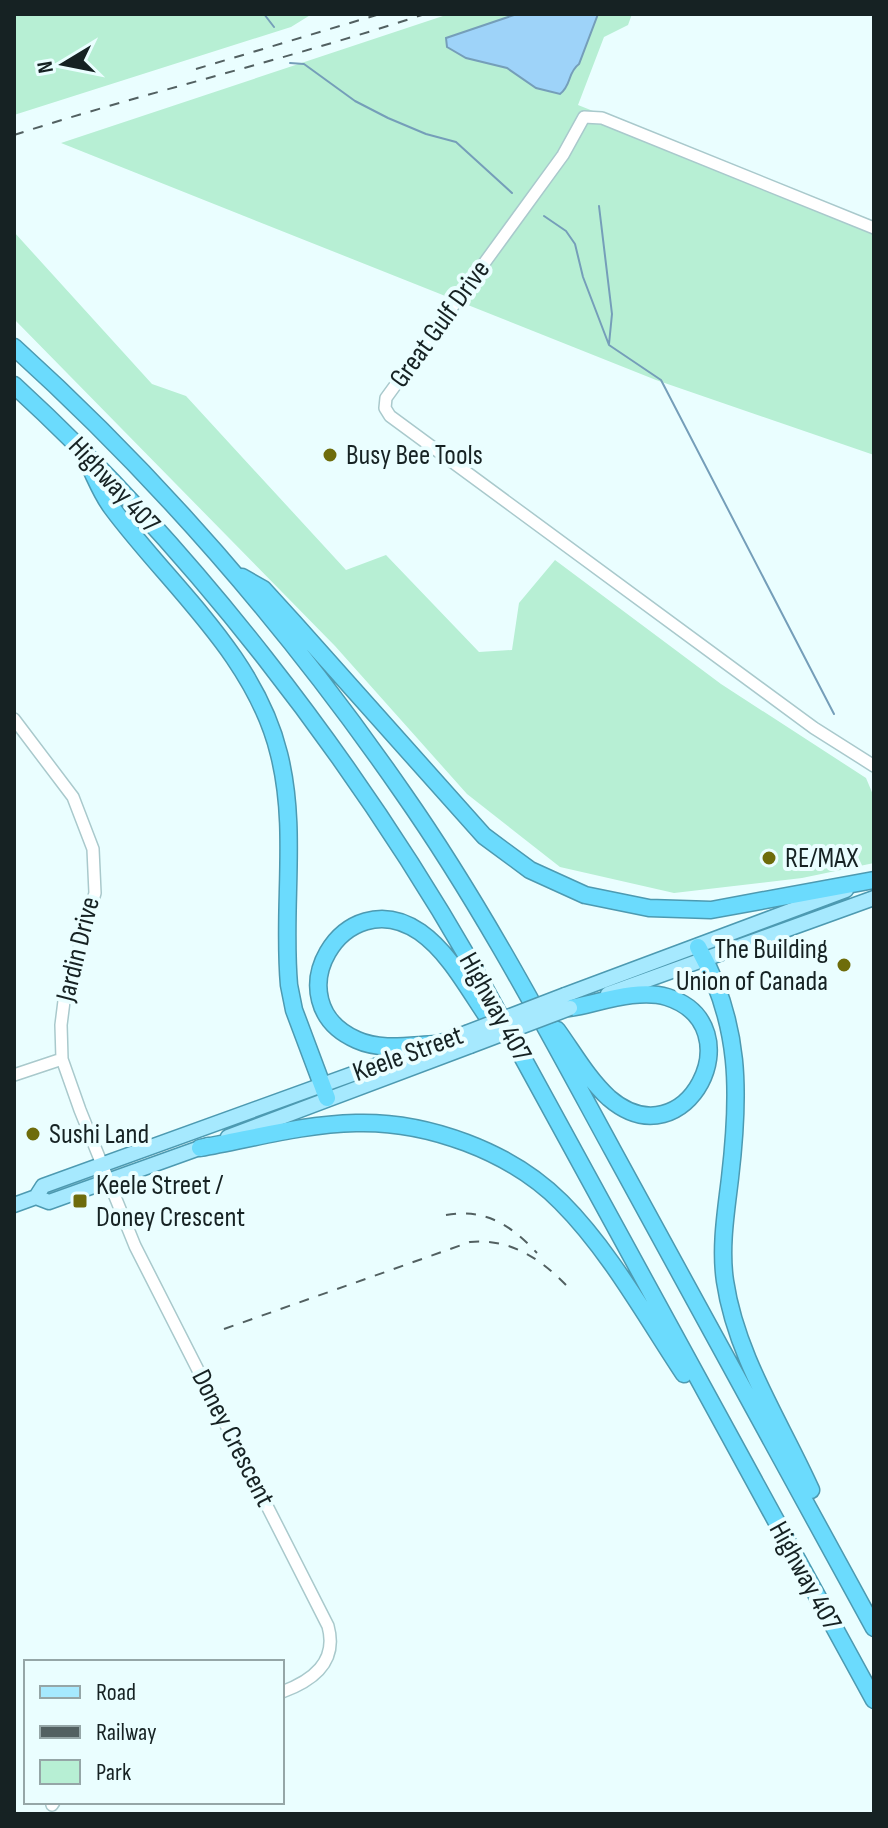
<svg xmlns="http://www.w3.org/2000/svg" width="888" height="1828" viewBox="0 0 888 1828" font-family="'Sofia Sans Condensed',sans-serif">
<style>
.green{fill:#b7efd4}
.water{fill:#9ed3f9;stroke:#759eb9;stroke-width:2}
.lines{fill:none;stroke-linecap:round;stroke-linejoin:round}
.stream{stroke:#759eb9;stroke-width:2}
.minor-casing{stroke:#a9c9cc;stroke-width:14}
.major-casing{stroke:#4d9ab1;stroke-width:17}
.highway-casing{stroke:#4d9ab1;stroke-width:19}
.minor{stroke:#fff;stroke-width:11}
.major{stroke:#a6e9fe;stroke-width:14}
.highway{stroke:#6bdbfd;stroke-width:16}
.rail{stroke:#526061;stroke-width:2;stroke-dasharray:10 10;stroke-linecap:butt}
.major-bridge-casing{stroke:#4d9ab1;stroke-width:17;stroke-linecap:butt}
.major-bridge{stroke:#a6e9fe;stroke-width:14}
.poi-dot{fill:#6e6c0b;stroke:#eafeff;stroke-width:3}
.labels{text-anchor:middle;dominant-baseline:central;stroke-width:8;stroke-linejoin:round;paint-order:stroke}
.street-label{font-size:28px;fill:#162223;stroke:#eafeff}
.poi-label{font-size:28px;fill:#162223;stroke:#eafeff;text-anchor:start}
</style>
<rect width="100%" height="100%" fill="#eafeff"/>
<path class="green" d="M14 14H312L291 27 14 115Z
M449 14H632L628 25 604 37 578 105 874 223V455L656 380 61 143Z
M14 232 152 384 186 396 346 570 386 555 479 652 512 650 519 603 555 560 721 684 866 778 874 797V863L802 878 674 893 560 867 467 794 335 646 14 319Z"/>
<path class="water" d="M517 14H598L579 64C567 73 572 85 560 94L536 88 507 68 466 58 447 47 446 38Z"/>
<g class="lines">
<path class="stream" d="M264 14 274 27
M290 63 304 64 355 101 388 118 426 134 456 142 512 193
M599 206 612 314 609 344
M544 216 566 231 575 244 583 277 609 345 661 380 834 714"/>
<defs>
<path id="minor" d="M874 228 602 118 584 117 563 155 386 398 385 408 390 416 814 728 874 766
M14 719 73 797 93 849 95 893 64 1001 61 1025 62 1059 80 1110 135 1246 328 1626C338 1662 312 1681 282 1692
M14 1075 62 1059
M52 1805 54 1802"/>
<path id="major" d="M608 994 874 898
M565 995 846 890
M228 1137 470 1046
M36 1197 49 1202 208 1145
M14 1205 36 1197 43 1186 466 1033"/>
<path id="highway" d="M14 347C160 479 291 631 403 793 482 906 546 1028 612 1149 700 1308 787 1468 874 1628
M14 385C191 547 352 756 471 963L874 1700
M89 465C96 479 102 495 112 508 170 586 255 655 279 754 298 829 282 908 289 985L294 1010 327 1098
M242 577 263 589 294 623 484 836 530 870 585 895 649 908 711 910 874 880
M698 947C741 1024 740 1093 730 1178 726 1212 720 1247 725 1281 736 1356 781 1423 811 1490
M557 1030C573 1052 588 1079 609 1098 686 1164 756 1025 667 997 638 988 599 1003 570 1008
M436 1044C411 1045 381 1051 357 1040 272 1003 343 879 420 932 454 956 474 1001 499 1033
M200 1148C251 1139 304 1124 356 1123 427 1121 510 1151 561 1202 610 1251 646 1317 684 1374"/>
</defs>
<use href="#minor" class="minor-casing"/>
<use href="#major" class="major-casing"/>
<use href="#highway" class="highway-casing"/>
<use href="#minor" class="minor"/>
<use href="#major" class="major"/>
<use href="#highway" class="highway"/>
<path class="rail" d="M196 69 380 14
M14 135C150 91 289 59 425 14
M446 1215C485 1208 511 1225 537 1253
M224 1329 470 1242C509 1238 540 1258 567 1286"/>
<defs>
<path id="major-bridge" d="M466 1033 565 995
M470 1046 570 1008"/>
</defs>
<use href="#major-bridge" class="major-bridge-casing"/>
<use href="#major-bridge" class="major-bridge"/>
</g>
<g class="poi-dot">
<circle cx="330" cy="455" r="8"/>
<circle cx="769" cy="858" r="8"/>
<circle cx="844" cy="965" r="8"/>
<circle cx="33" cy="1134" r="8"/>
<rect x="72" y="1193" width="16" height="16" rx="4"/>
</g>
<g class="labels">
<g class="street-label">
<text transform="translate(440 324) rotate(-54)">Great Gulf Drive</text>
<text transform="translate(114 485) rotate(47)">Highway 407</text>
<text transform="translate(78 949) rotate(-76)">Jardin Drive</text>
<text transform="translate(495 1007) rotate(61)">Highway 407</text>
<text transform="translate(408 1054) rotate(-20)">Keele Street</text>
<text transform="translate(233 1438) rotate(63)">Doney Crescent</text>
<text transform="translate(805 1576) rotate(61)">Highway 407</text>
</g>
<g class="poi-label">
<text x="346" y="455">Busy Bee Tools</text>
<text x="785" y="858">RE/MAX</text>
<text x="828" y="949" text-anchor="end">The Building<tspan x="828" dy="32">Union of Canada</tspan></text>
<text x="49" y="1134">Sushi Land</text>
<text x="96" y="1185">Keele Street /<tspan x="96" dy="32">Doney Crescent</tspan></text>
</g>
</g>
<rect width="888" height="1828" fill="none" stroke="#162223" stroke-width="32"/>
<rect x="24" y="1660" width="260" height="144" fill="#eafeff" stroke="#95a6a7" stroke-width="2"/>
<rect x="40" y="1686" width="40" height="12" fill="#a6e9fe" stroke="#95a6a7" stroke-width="2"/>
<text x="96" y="1700" font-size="24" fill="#162223">Road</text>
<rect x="40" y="1726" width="40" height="12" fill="#526061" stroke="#95a6a7" stroke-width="2"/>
<text x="96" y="1740" font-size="24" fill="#162223">Railway</text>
<rect x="40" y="1760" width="40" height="24" fill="#b7efd4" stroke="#95a6a7" stroke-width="2"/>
<text x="96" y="1780" font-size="24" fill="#162223">Park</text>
<g transform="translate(64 64) rotate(260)" stroke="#eafeff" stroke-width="6" paint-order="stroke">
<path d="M0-6L14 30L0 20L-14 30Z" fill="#162223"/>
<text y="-12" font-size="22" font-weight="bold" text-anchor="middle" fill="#162223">N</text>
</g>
</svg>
